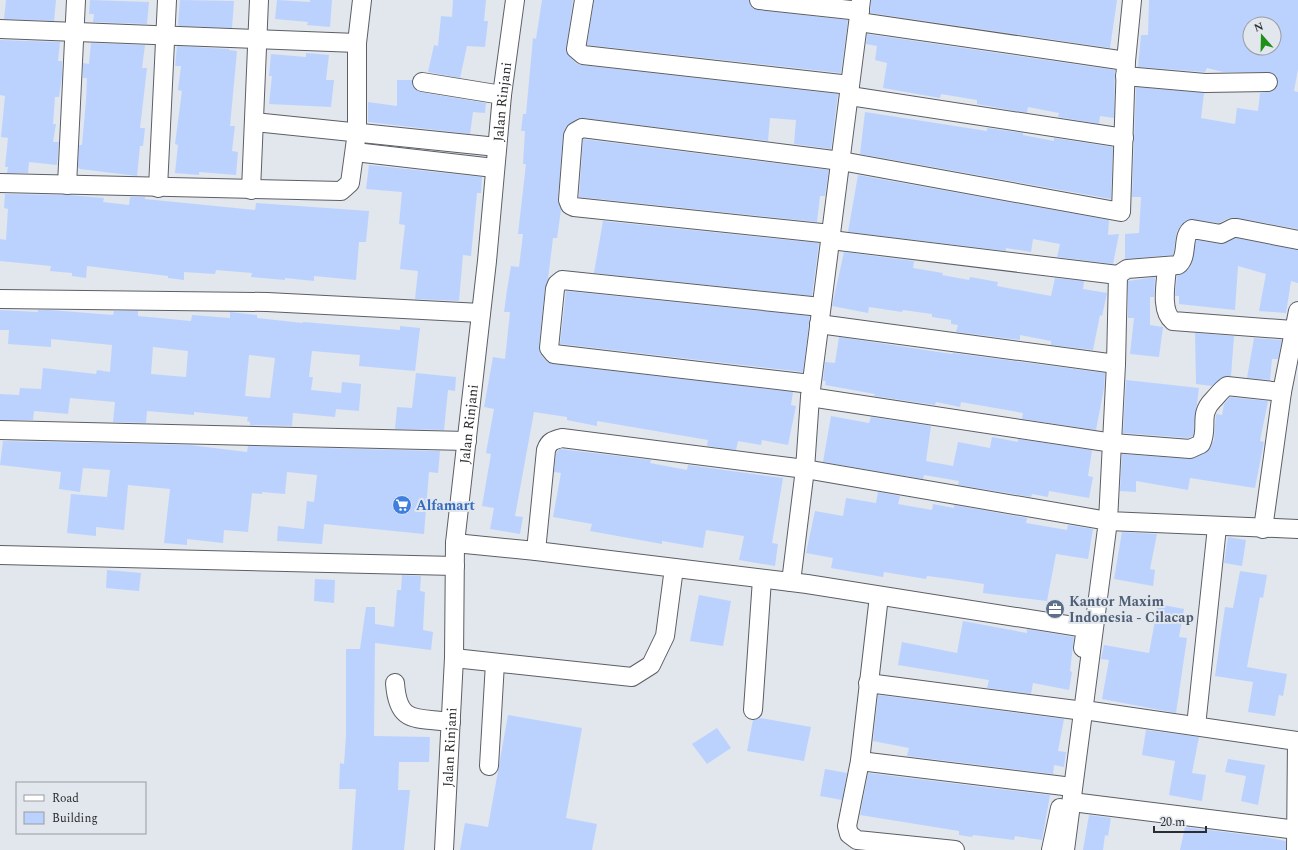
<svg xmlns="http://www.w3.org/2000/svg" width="1298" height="850" viewBox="0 0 1298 850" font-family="Spectral,serif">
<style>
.building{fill:#bbd2ff;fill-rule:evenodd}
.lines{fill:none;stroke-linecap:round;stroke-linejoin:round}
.minor-casing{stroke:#5c5f65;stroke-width:20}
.minor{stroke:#fff;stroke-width:18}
.labels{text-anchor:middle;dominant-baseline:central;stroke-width:4;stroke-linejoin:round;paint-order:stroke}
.street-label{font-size:14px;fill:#2c2d30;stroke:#e2e6ed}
.shop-label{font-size:14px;font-weight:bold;fill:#366cbe;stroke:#e2e6ed;text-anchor:start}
.service-label{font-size:14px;font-weight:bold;fill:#4e5e75;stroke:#e2e6ed;text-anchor:start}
</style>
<rect width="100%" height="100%" fill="#e2e6ed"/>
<path class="building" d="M6 0H56L54 21 4 19Z
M90 0 149 2 147 24 93 22 94 14H89Z
M180 0 234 1 232 28 179 26 178 24Z
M277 0 310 2V0H332L330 27 307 25 308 22 275 19Z
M453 0H486L484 21H488L485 47 467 46 460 78 428 72 434 45 438 46 441 16 452 17Z
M542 0H573L566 52 576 63 581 65 838 94 831 149 794 144 796 120 770 118 768 141 583 118 577 119 566 127 563 135 558 199 561 210 557 238H553L548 279 545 288 539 347 541 355 546 361 553 364 793 392 791 405 796 406 788 445 762 440 761 445 738 441 736 450 707 446 708 440 597 421V426L567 420V417L534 412 515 516 523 517 520 534 490 529 494 508 482 506 491 454 486 453 494 409 484 407 493 357 505 359 510 312H504L507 290 511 266 519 267 523 234H518L526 164H523L525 131H521L523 114H526L533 38 536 39Z
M594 0H749L753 8 758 10 848 20 841 73 587 45Z
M871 0H1117L1110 48 870 13Z
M1149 0H1298V69L1294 91 1298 92V229L1237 218H1229L1219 223 1189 219 1182 224 1177 231 1173 255 1125 259V234L1139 233 1141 197H1132L1136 87 1204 93 1201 118 1235 124 1237 108 1258 111 1260 93 1273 91 1277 87 1278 82 1277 76 1268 72H1223L1207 68 1205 72 1138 67 1141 35H1148ZM1250 24H1274V48H1250Z
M867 34 1115 70 1114 118 1100 116 1099 124 1058 117 1059 113 1028 107 1027 113 977 104V100L941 94 940 98 883 88 887 63 875 60 877 46 866 44Z
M0 40 60 42 58 61H62V76L59 97H55L53 124H56L53 142H59L57 165 29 162 28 173H7L8 167H5L8 138 1 137 5 96 0 95Z
M91 43 145 45 142 68H147L140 128H145L143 146H140L137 176 80 169 78 167 79 145H82L86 100 87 78H83V63L89 64Z
M177 46 229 49V50L237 51 230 126H235L232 151 238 152 236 175 199 172V175L175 173 178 145 175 144 182 91 178 90 181 66H175Z
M306 53 329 55 326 80H334L331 107 269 104 272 76H269L271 54 306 57Z
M397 80H412V86L420 92 486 103 485 113 473 112 470 134 368 122V102L397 106Z
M865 112 987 131V128L1023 133V135L1054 141V138L1113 147 1111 199 860 154Z
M583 139 829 170 825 196H820L817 222 579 197Z
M369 165 482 177 481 193H477L471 256 463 255 459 301 415 299 418 271 400 269 405 225 399 224 402 192 366 189Z
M858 175 1109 220 1108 235 1119 234 1113 264 1057 257 1060 244 1033 239 1031 252 1006 248V251L848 232Z
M5 194 70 195 104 198 103 202 129 205 130 197H145V199L255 210 256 203 369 211 366 242H359L356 280 314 276V281L285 278V280L251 277 252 273 216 270 215 274 184 272V280L168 278V276L87 266 86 278 72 276V273L50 271 51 266 0 261V239L6 240 8 209 4 208Z
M603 221 819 243 812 296 594 273Z
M1236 238 1298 250V283L1291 281 1286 313 1259 311 1266 274 1238 266 1235 310 1179 304V296H1175L1177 276 1185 272 1191 266 1196 240 1220 244Z
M844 252 914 261 913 268 943 273 942 275 969 280 970 277 998 282 997 286 1051 296 1055 278 1084 281 1083 289 1107 293 1102 316 1100 315 1093 350 1051 345V341L1020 335V340L956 332 958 325 951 324V320L932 317V314L903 310 902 312 869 307 868 313 832 306Z
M1155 277 1154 297H1150V325L1163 327 1159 357 1130 354 1134 318H1128V281Z
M566 291 810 316 803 372 560 344Z
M0 310 38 312V310H50L113 315 114 311H138V316L191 321 192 315 230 318V312L257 315V318L303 323V322L400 330V326L420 328 415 371 359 366 360 355 312 351 309 377H313L311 390 341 393 342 382 361 384 359 411 336 409 335 417 293 413 292 426 250 425V422L247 421 248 417 194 412V415L147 411 146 423 113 422 115 402 70 398 68 414 34 411 33 420H0V394L19 395 20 388 41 389 43 368 96 374 97 370 110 372 112 345 51 339V347L8 344 9 330H0ZM153 347 188 351 186 377 151 374ZM249 355 275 358 270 398 245 396Z
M1195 333 1234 336 1231 376 1221 378 1212 386 1196 384Z
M839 337 952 354 953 353 1105 373 1104 388 1096 430 1022 419 1023 413 961 402 960 407 936 402 935 405 874 396 875 394 825 385 826 381H823L825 362 835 363Z
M1254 338 1282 340 1278 359H1272L1270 380 1247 378Z
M416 373 456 377 455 391 448 390 444 430 395 429 397 407 412 408Z
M1126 380 1199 388 1193 436 1188 438 1123 433Z
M1230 397 1268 401 1260 441 1264 442 1255 488 1190 478 1188 490 1136 481V492L1120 491 1122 454 1189 459 1208 451 1214 440 1216 414 1222 415 1224 404Z
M831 416 869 423 871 417 931 426 926 461 953 466 958 442 990 448 992 437 1018 442V439L1092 450 1088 476 1093 477 1089 498 1049 491 1048 497 1032 494 1031 497 958 485 959 481 924 475 923 479 823 462Z
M3 441 190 445 247 452 248 446 440 451 438 473 429 472 424 534 324 524 322 544 277 541 278 526 304 529 307 501 314 502 317 475 287 472 285 494 262 492V494L252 493 248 532 224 530 223 543 187 539V545L164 543 170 489 128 485 124 530 96 527V536L67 533 71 494 107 497 110 470 83 468 80 492 59 489 61 472 0 465Z
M560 449 643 459 651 460 650 463 687 470 688 465 783 478 772 543 778 544 775 566 739 560 744 536 706 530 703 548 662 541V544L590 531 592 524 553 517 561 473 554 472 556 453Z
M878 492 900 496 898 504 932 510 933 504 954 508V505L1027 518 1026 523 1067 530 1068 525 1093 529 1088 559 1056 554 1047 601 983 593 984 584 951 579 927 576 926 579 884 572 883 577 831 568 833 558 806 553 815 511 843 516 846 498 876 503Z
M1122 532 1157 534 1150 569 1155 570 1153 586 1114 579Z
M1228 537 1246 540 1242 566 1224 563Z
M107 570 141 573 139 591 106 588Z
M1240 571 1267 575 1263 598 1260 597 1247 667 1287 674 1283 696 1279 695 1275 716 1248 712 1253 682 1215 676 1225 607 1233 608Z
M402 575 421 576 420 591 425 592 423 630 433 632 431 650 375 643 374 736 430 737 429 762H399L398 790H410L404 850H352L356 789H339L340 763 344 764 346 736V649H360L366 607H375V624L394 627 397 590H401Z
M315 579 335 580 334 603 314 601Z
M699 595 731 601 723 646 690 641Z
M1158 604 1184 609 1179 637 1187 638 1176 713 1102 699 1109 660 1101 659 1104 645 1149 653Z
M963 621 1027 633V629L1074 637 1070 671 1072 672 1069 690 1033 683 1031 694 987 688 989 680 898 665 902 642 957 653Z
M878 695 1064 719 1058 751 1066 752 1064 767 1054 765 1053 774 907 756 909 748 873 741Z
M508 715 582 728 566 818 597 824 592 850H460L465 823 488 827Z
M760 718 811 727 804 761 747 751 753 720Z
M717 728 731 748 707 764 692 744Z
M1146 730 1199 737 1192 773 1206 775 1202 801 1169 795 1175 761 1142 755Z
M1228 759 1265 765 1258 805 1241 801 1246 776 1225 772Z
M825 769 847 773 842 800 820 796Z
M868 773 1050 795 1042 840 1015 836 1014 840 973 835 972 837 959 835V831L860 815Z
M1089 815 1111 818 1108 836 1105 835 1103 850H1083Z
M1185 827 1265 837 1286 841V850H1180Z"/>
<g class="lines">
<defs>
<g id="minor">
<path d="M584 0 576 49 583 55 850 85"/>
<path d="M759 0 860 11"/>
<path d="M859 22 1126 61"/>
<path d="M0 29 357 43"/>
<path d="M1125 76 1205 83 1268 82"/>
<path d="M422 82 502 95"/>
<path d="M850 96 1124 138"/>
<path d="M254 122 497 147"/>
<path d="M355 152 494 168"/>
<path d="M0 183 341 191 350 183 357 132V43L362 0"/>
<path d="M67 185 76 0"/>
<path d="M158 188 167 0"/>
<path d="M251 190 259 0"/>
<path d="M831 234 574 207 570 205 568 200 573 136 575 132 582 128 841 161 1121 212 1126 61 1132 0"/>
<path d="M831 240 1118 275"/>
<path d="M1298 240 1237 228H1233L1221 234 1192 229C1181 235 1189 257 1178 265L1127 269 1118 275 1116 364 1108 521 1298 529"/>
<path d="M1167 267C1166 283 1160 311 1173 321L1293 330"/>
<path d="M0 299 267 302 481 313"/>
<path d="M819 324 1116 364"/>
<path d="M811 384 554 354 549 348 555 289 557 284 562 280 821 307"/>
<path d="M810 397 1113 443 1190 449 1201 444C1209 427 1198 415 1213 400 1218 395 1221 390 1227 386L1282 392"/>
<path d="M0 430 467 441"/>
<path d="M1263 529 1282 392 1298 311"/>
<path d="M455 543 536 551 807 584 1086 628 1083 648"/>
<path d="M536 551 546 450C549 441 554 440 562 438L805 469 1108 521 1065 850"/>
<path d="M0 555 455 566"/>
<path d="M791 582 805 469 810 397 861 0"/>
<path d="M879 596 860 761 847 826 849 834 857 840 955 850"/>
<path d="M454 658 632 677 651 665 665 636 674 568"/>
<path d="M395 683C398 725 416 717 451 722"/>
<path d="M868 683 1076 710"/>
<path d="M753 710 762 579"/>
<path d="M1084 710 1297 741 1296 850"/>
<path d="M1196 726 1217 527"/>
<path d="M860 761 1064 786"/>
<path d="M489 766 495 663"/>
<path d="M1072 802 1297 830"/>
<path id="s1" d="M444 850 454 658 455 543 487 261 502 95 515 0"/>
<path d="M1051 850 1060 808"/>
</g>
</defs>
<use href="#minor" class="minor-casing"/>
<use href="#minor" class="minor"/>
</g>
<defs>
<symbol id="supermarket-disc" viewBox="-11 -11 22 22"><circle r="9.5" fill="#3f7fe0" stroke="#e2e6ed"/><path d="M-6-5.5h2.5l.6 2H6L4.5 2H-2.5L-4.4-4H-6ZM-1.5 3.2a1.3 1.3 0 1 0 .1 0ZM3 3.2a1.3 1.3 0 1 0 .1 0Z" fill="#fff"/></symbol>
<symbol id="office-disc" viewBox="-11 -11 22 22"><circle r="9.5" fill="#5c6f8a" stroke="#e2e6ed"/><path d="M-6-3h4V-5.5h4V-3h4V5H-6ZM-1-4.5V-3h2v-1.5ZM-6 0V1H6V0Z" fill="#fff"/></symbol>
</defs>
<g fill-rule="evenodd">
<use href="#supermarket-disc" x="391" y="494" width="22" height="22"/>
<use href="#office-disc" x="1044" y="598" width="22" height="22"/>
</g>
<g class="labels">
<g class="street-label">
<text stroke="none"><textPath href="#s1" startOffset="751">Jalan Rinjani</textPath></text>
<text stroke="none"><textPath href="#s1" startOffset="427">Jalan Rinjani</textPath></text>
<text stroke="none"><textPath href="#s1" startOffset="103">Jalan Rinjani</textPath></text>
</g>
<g class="shop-label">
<text x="416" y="505">Alfamart</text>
</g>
<g class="service-label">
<text x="1069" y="601">Kantor Maxim<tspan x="1069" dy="16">Indonesia - Cilacap</tspan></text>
</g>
</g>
<rect x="16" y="782" width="130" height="52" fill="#e2e6ed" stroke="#999ca1"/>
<rect x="24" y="795" width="20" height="6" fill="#ffffff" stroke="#999ca1"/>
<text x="52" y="802" font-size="12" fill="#2c2d30">Road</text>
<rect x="24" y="812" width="20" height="12" fill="#bbd2ff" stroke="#999ca1"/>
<text x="52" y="822" font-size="12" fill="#2c2d30">Building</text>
<g transform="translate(1262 36) rotate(340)"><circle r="19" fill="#e2e6ed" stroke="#999ca1"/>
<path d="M0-3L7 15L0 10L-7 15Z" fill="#1e8f17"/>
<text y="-6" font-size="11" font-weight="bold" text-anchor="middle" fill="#2c2d30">N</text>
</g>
<path d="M1154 826v6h52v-6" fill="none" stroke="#2c2d30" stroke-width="2"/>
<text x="1160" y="826" font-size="12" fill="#2c2d30" stroke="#e2e6ed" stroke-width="3" paint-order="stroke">20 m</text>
</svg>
